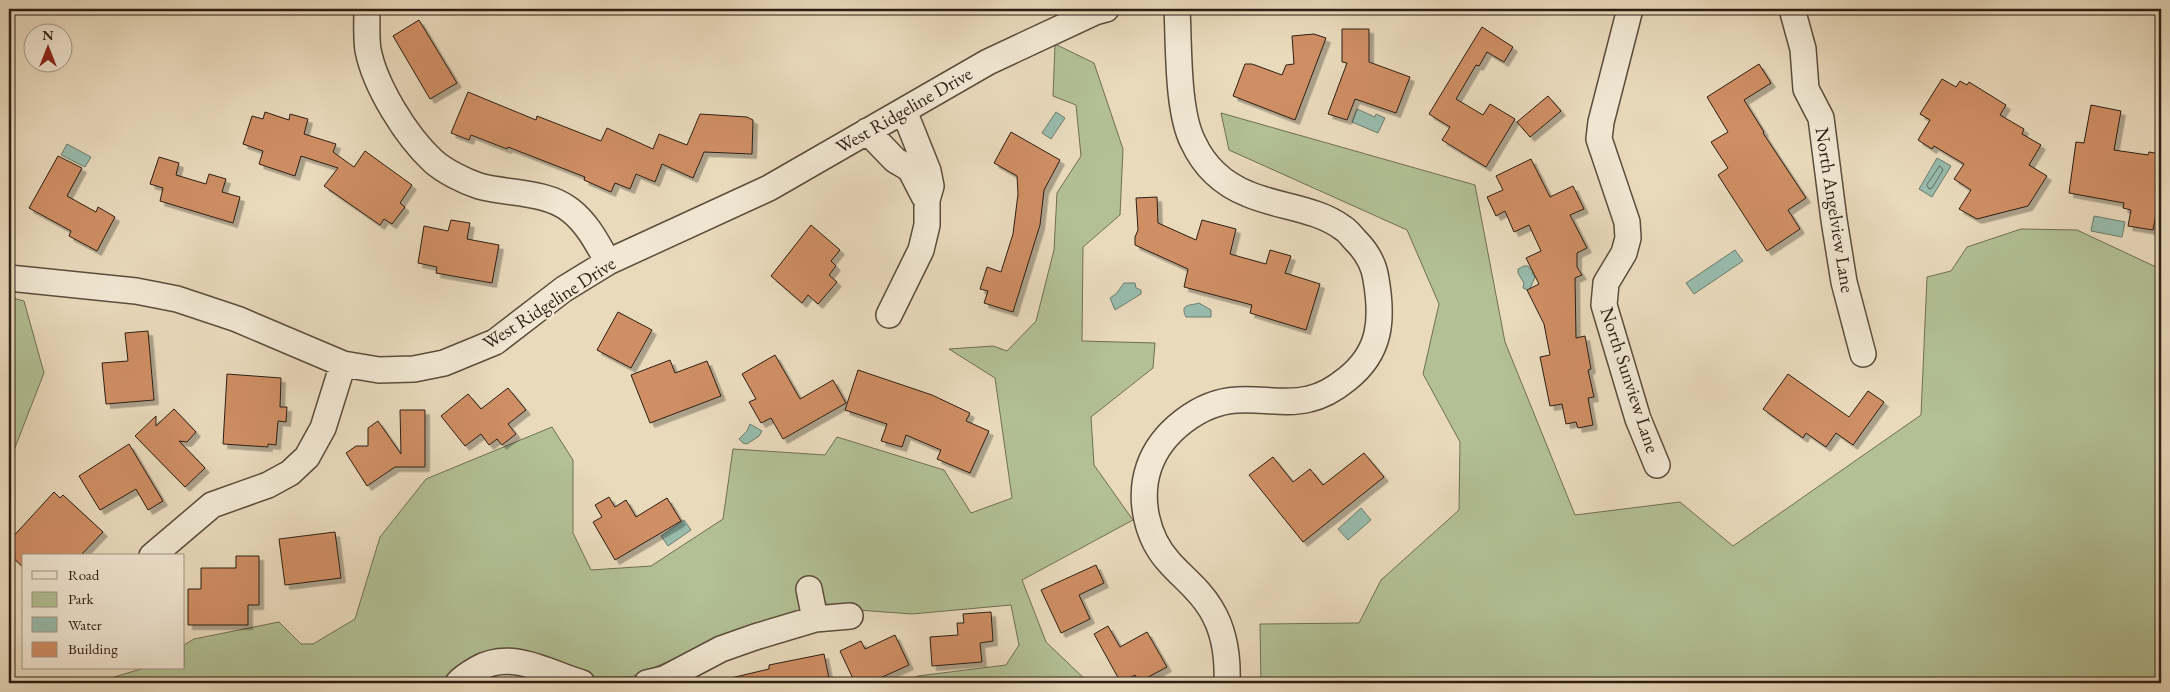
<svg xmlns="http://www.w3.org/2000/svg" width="2170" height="692" viewBox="0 0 2170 692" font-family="'EB Garamond',serif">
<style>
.green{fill:#b2c094;stroke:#6f6f53}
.water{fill:#98bbac;stroke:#6d7c6e}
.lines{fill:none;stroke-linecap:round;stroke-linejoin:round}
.shore{stroke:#626c5f;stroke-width:1}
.building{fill:#cf8e64;stroke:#2c1e12;filter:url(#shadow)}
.minor-casing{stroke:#5b4d3c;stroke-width:28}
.minor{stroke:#f1e7d3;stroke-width:25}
.labels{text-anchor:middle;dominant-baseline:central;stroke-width:4.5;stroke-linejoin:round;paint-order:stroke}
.street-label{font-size:19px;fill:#2c1e12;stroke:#f1e7d3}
</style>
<defs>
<filter id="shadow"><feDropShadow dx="4.5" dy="4.5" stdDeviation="0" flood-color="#0004"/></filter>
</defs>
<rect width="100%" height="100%" fill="#e9dabc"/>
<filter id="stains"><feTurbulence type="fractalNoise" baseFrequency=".004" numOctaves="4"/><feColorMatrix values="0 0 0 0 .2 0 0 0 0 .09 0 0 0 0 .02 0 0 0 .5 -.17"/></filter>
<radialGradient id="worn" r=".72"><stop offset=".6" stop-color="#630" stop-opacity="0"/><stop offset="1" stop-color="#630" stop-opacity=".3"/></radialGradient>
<path class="green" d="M1055 44 1094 63 1123 149 1120 215 1083 247 1082 341 1155 343 1153 368 1091 417 1094 465 1133 520 1022 580 1046 642 1089 683H903L918 676 1006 665 1019 645 1011 605 912 614 831 608 813 587 802 604 798 617 732 635 631 677H592L524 651 483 653 454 673 448 683H95L144 668H184V645L194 639 279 622 301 644H313L355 619 380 537 426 479 552 427 573 460V533L591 570 651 566 723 519 733 449 825 455 837 437 944 470 971 513 1012 498 995 378 949 349 993 346 1007 351 1036 321 1054 250 1057 193 1081 156 1076 105 1053 96Z
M1221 113 1475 185 1505 342 1575 515 1680 502 1733 546 1921 415 1927 277 1951 271 1967 247 2021 229 2077 230 2156 267 2161 275V683H1261L1260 624 1359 623 1381 580 1459 510 1460 442 1423 374 1439 304 1407 230 1229 150Z
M9 297 24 301 44 373 9 463Z"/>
<path class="water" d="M1357 109 1375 117 1376 114 1385 118 1378 133 1352 122Z
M1056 112 1065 118 1051 139 1042 133Z
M67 144 91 157 85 167 61 155Z
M1937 158 1951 166 1932 197 1919 189Z
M2094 216 2125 222 2122 237 2091 231Z
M1735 250 1743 261 1694 294 1686 283Z
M1524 266H1528L1531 270 1533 268 1535 271 1532 273 1535 277 1529 291 1523 288 1524 283 1518 273V269Z
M1124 283H1135L1136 288 1141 290V294L1115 310 1110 298 1116 294Z
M1199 303 1211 310V317H1186C1179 303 1191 306 1199 303Z
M750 424 762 431 759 436 747 444 743 443 739 439 747 431Z
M1361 508 1371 520 1348 540 1338 529Z
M684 520 691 530 668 546 661 536Z"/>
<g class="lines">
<path class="shore" d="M1940 166 1943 170 1932 188 1929 189 1927 185Z"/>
</g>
<path class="building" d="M419 20 457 83 430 99 393 36Z
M1482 27 1513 47 1504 62 1487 52 1479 66 1476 65 1456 99 1483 115 1490 104 1515 119 1486 167 1442 140 1450 127 1429 114Z
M1342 29H1369V62L1410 77 1396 113 1355 99 1347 120 1328 114 1347 63 1342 62Z
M1314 34 1326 38 1295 120 1233 96 1245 64H1252L1282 75 1286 65 1294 64 1292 36Z
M1759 64 1771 83 1744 100 1764 132 1763 133 1806 198 1788 210 1800 229 1767 251 1718 175 1728 168 1711 142 1728 132 1707 97Z
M1942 79 1956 87 1960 81 1967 85 1969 82 2006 105 2000 115 2024 129 2022 134 2041 145 2029 165 2047 176 2028 206 1977 219 1959 209 1971 190 1954 179 1964 164 1934 146 1932 149 1918 140 1930 120 1920 114Z
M468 92 536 120 537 116 601 141 607 128 653 149 659 134 687 145 700 114 747 117 753 120 752 154 704 152 693 178 662 164 655 182 636 174 630 189 615 183 611 192 584 180 585 177 508 147 507 149 471 135 469 140 451 133Z
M1548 96 1561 111 1530 137 1517 122Z
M2091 105 2121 111 2114 150 2148 155 2149 152 2161 154V215L2156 214 2153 230 2128 226 2131 210 2123 208 2124 203 2069 193 2076 142 2084 143Z
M265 112 289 120 290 114 308 119 304 134 336 144 333 152 354 167 365 151 412 185 400 203 405 207 392 224 384 219 380 225 324 186 338 168 301 156 295 176 259 164 263 151 243 144 252 116 263 119Z
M1011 132 1060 160 1044 190 1040 225 1013 312 984 303 988 291 980 289 987 267 1001 272 1013 234 1018 194 1017 176 994 163Z
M58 156 82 168 67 196 96 212 98 207 115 217 97 251 69 236 71 231 29 208Z
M159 157 179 163 176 175 206 184 209 174 226 179 222 192 240 197 233 223 160 201 163 188 150 184Z
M1531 159 1550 197 1573 186 1584 209 1570 215 1587 248 1577 253V267L1582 275 1575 278 1576 338 1585 336 1591 369 1588 370 1594 397 1588 398 1593 425 1578 428 1576 422 1566 424 1562 404 1550 406 1540 357 1550 355 1544 324 1527 290 1539 284 1526 258 1541 251 1529 225 1514 232 1505 211 1496 216 1487 197 1503 190 1496 176Z
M1157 197 1158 223 1196 240 1202 220 1236 229 1230 254 1266 264 1270 250 1291 256 1285 273 1320 284 1306 330 1250 313 1252 305 1184 287 1188 269 1135 245V237L1138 230 1136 198Z
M451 220 470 223 467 239 499 245 492 283 436 273 437 267 418 263 424 226 448 231Z
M811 225 840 250 831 261 836 266 829 275 837 282 818 304 808 295 802 303 771 276Z
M618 312 652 330 631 368 597 350Z
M148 331 154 400 106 404 102 363 128 361 125 333Z
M775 355 800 399 833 380 846 403 783 439 771 418 761 423 749 402 756 399 742 374Z
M670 360 675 373 707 361 721 396 650 423 631 375Z
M858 370 932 395 970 413 966 421 989 431 970 473 937 459 941 450 906 435 902 447 881 441 887 424 845 410Z
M227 374 281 378 280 407H287L286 422 278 421 276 445 268 444V447L223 444Z
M1788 374 1849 417 1868 391 1884 402 1853 445 1836 433 1826 447 1806 433 1803 438 1763 409Z
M508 388 526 410 508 424 516 434 502 445 497 439 489 445 481 434 465 446 441 416 468 394 481 409Z
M174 409 196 432 187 442 179 441 205 468 185 487 135 436 156 416V426Z
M400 410H425V467H395L367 486 346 453 356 446H368V428L378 421 401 454Z
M129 444 163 501 148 510 136 489 100 510 79 476Z
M1364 453 1384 477 1303 542 1249 475 1273 457 1293 482 1310 469 1323 485Z
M54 492 60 498 63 495 103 532 80 556H24V568L9 554V541Z
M609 497 615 507 626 500 636 517 667 498 681 521 615 560 593 522 602 517 595 505Z
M335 532 341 578 285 585 279 539Z
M236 556H259V605H248V625H188V589H201V568H236Z
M1096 565 1104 583 1079 595 1090 619 1061 633 1041 590Z
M991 612 993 641 980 643 982 662 932 666 930 637 958 635 957 623H964L963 614Z
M1108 626 1120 647 1147 632 1167 667 1139 682 1135 675 1121 683 1094 634Z
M895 635 909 665 869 683H855L840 651 861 641 865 649Z
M824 654 830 683H785L784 680 768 683H731V678L769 669V665Z"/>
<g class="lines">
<defs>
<path id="minor" d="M367 9C367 22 366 37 368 50 375 86 406 136 433 161 444 171 464 181 479 186 508 194 546 191 570 210 588 224 597 243 608 262
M1177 9C1179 45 1177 111 1193 142 1204 166 1223 184 1248 194 1278 207 1316 208 1343 228 1348 231 1352 237 1356 241 1366 251 1374 265 1376 279 1383 320 1381 352 1347 379 1336 388 1323 396 1309 399 1285 405 1261 398 1237 400 1200 402 1161 432 1149 467 1138 499 1147 538 1169 562 1183 578 1200 590 1211 609 1224 630 1228 658 1227 683
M1630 9 1601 122 1599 139 1627 222 1628 238 1624 253 1606 283 1604 305 1638 419 1657 465
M1792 9 1803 49 1806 89 1821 118 1834 220 1844 282 1863 354
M867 131 895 160 910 169 924 196
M9 278 136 291 177 299 237 319 343 364 379 370 414 369 444 363 495 342 564 289 608 262 769 188 988 62 1095 12 1106 9
M889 315 921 250 927 225V200L931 186 928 171 904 111
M152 556 212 505 268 485 290 473 307 457 323 428 343 364
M809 589 815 619
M458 683C463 677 470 673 477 669 512 649 548 673 582 683
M647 683 664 679 721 649 755 637 815 619 850 616"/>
</defs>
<use href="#minor" class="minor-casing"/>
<use href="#minor" class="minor"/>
</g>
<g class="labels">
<g class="street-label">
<text transform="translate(904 110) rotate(-30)">West Ridgeline Drive</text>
<text transform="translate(1835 210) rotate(81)">North Angelview Lane</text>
<text transform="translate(549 303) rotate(-33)">West Ridgeline Drive</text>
<text transform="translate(1630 380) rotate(72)">North Sunview Lane</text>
</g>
</g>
<rect width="2170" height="692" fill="none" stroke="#e9dabc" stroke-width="30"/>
<rect x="10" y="10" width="2150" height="672" fill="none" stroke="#2c1e12" stroke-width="2.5"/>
<rect x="15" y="15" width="2140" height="662" fill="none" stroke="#2c1e12"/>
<rect x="22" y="554" width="162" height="115" fill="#f1e7d3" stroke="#a29786"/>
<rect x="32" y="571" width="25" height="8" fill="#f1e7d3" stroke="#a29786"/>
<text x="68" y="580" font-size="15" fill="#2c1e12">Road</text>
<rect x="32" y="592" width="25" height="15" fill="#b2c094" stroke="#a29786"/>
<text x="68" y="604" font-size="15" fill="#2c1e12">Park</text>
<rect x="32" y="617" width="25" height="15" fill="#98bbac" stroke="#a29786"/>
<text x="68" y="630" font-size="15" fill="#2c1e12">Water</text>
<rect x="32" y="642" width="25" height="15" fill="#cf8e64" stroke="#a29786"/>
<text x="68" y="654" font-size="15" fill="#2c1e12">Building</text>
<g transform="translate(48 48)"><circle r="24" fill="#f1e7d3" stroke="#a29786"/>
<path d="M0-4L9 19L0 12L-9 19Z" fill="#8f2418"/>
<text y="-8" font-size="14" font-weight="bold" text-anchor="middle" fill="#2c1e12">N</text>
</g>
<rect width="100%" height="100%" filter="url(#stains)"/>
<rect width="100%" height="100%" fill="url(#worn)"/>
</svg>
